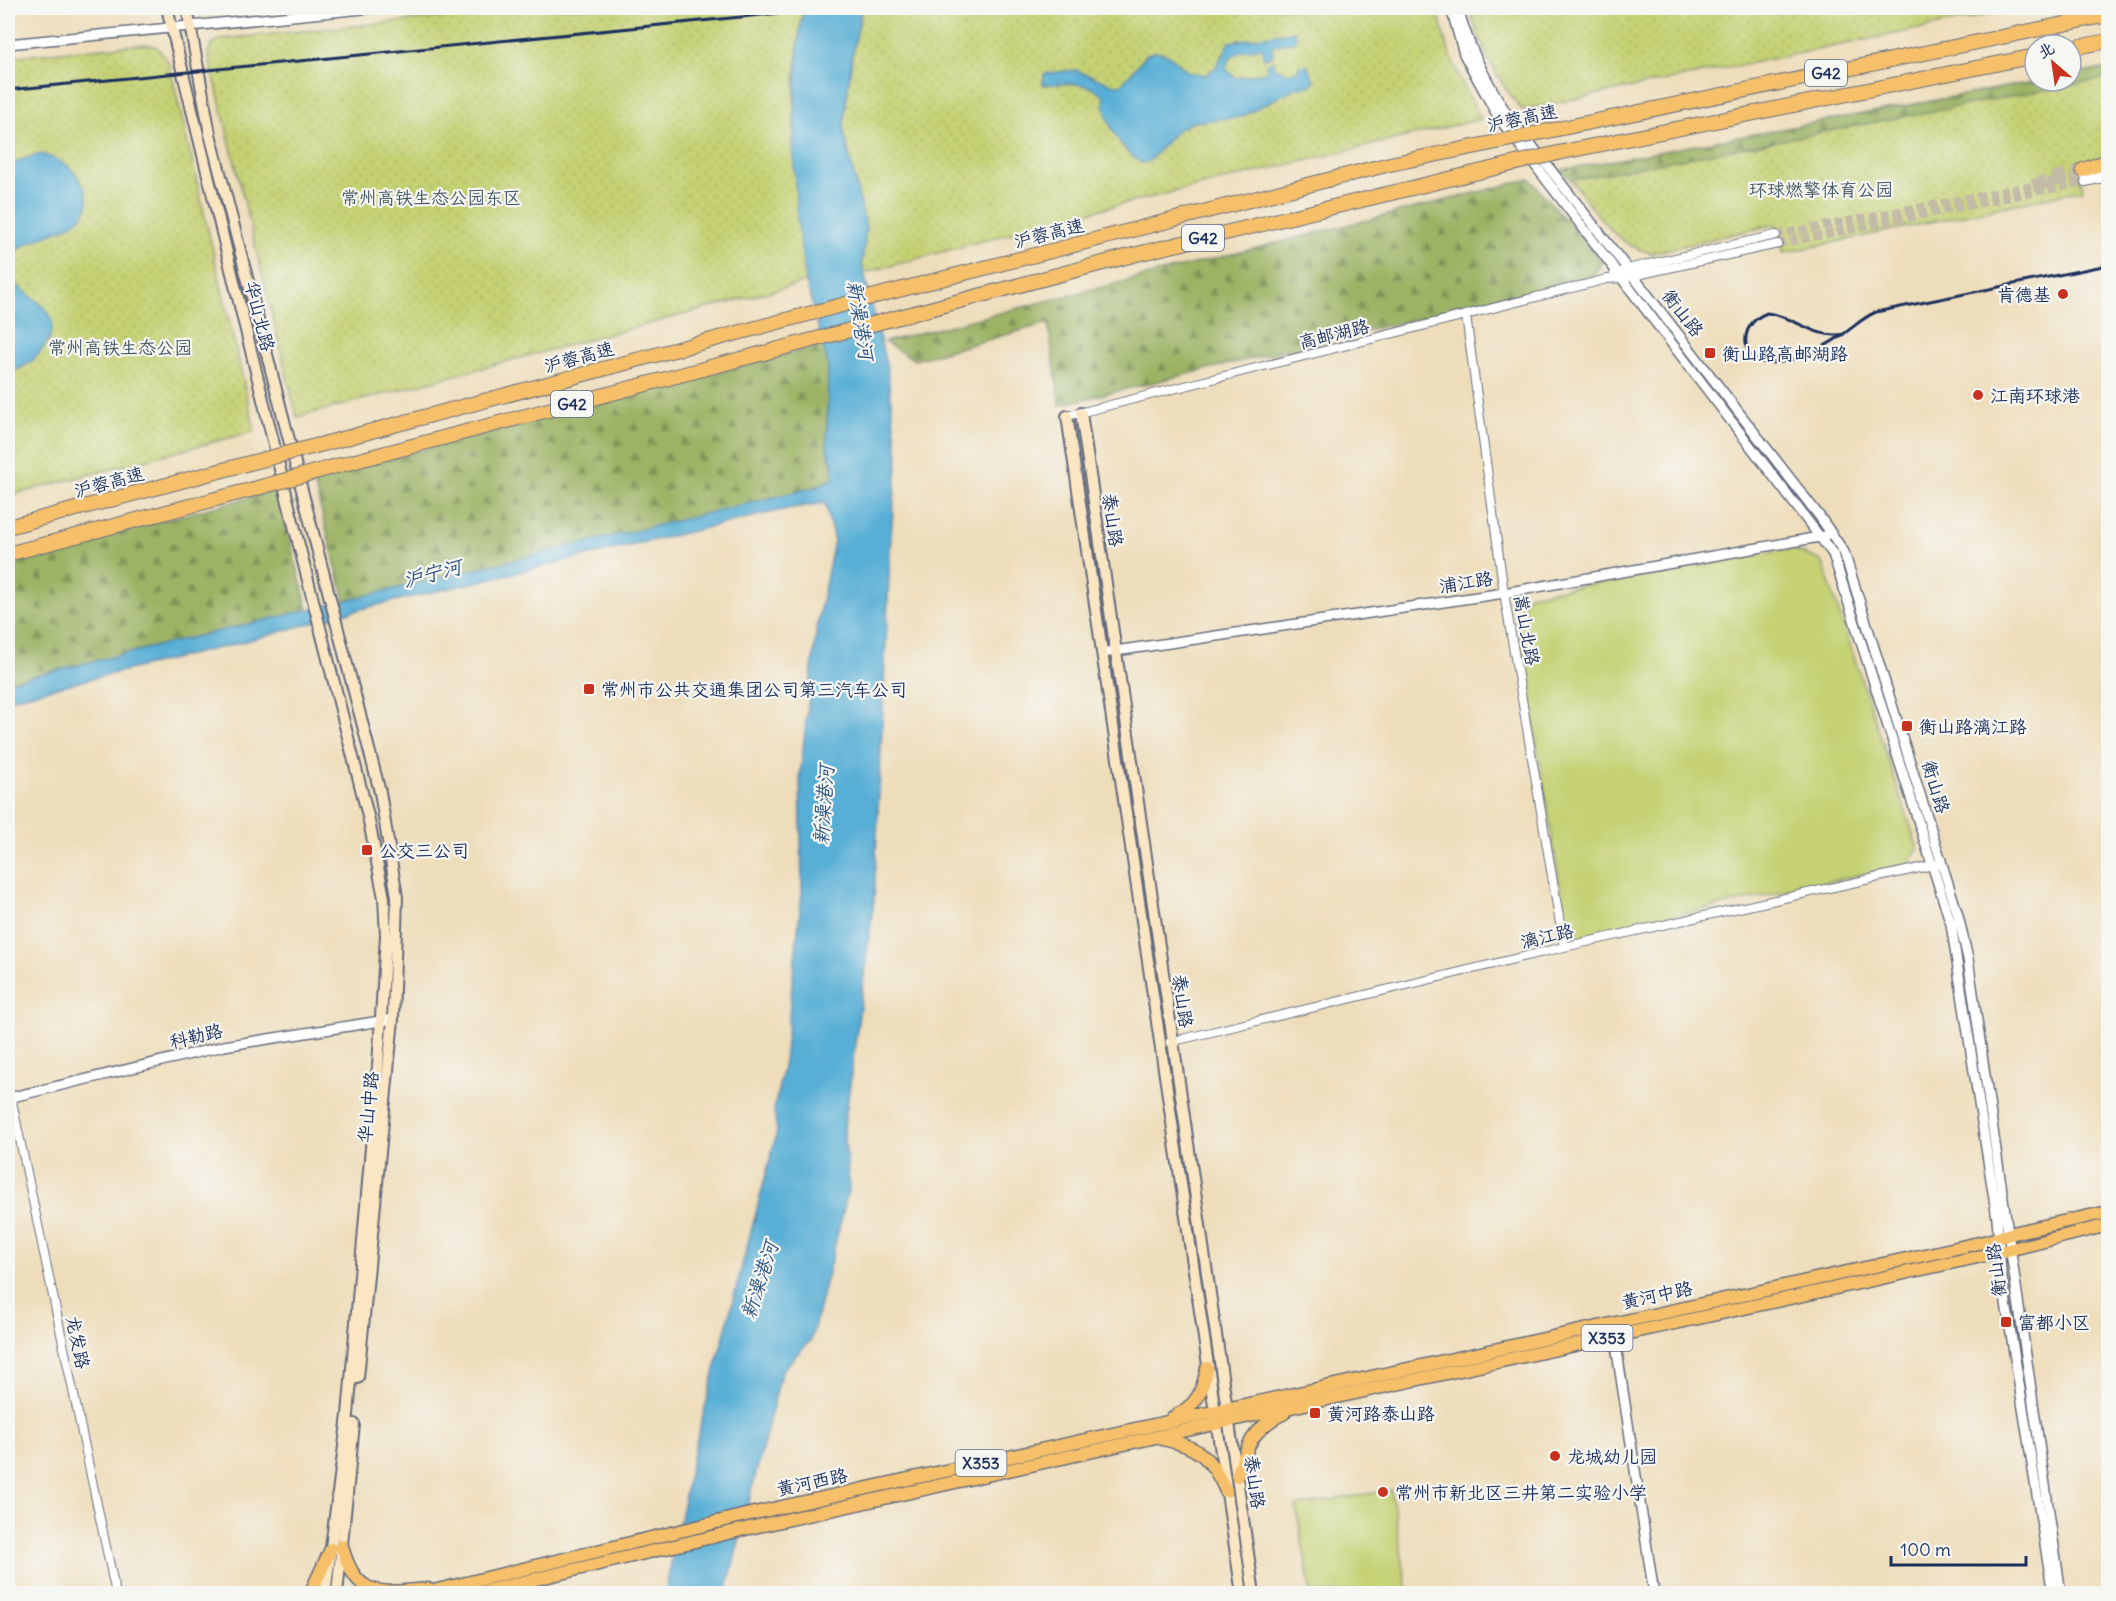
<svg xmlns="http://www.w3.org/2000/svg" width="2116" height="1601" viewBox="0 0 2116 1601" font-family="Delius,'LXGW WenKai TC',sans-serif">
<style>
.grass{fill:#c5d173;stroke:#708068;stroke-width:1.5}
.forest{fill:url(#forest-firs);stroke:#5c7162;stroke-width:1.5}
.park{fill:url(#park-dots);stroke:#708068;stroke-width:1.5}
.water{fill:#59afd5;stroke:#3a6f9a;stroke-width:1.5}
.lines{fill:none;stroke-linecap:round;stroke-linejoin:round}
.minor-tunnel{stroke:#c4baa8;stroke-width:8;stroke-dasharray:8 4;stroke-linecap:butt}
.motorway-tunnel{stroke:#c4baa8;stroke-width:14;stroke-dasharray:14 7;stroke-linecap:butt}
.minor-casing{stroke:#656c7e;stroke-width:10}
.tertiary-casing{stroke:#656c7e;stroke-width:12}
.secondary-casing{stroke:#656c7e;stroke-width:14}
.primary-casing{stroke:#656c7e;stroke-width:15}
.motorway-casing{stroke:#656c7e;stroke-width:16}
.minor{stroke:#fff;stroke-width:8}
.tertiary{stroke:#fff;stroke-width:9}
.secondary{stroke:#fbe6c4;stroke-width:10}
.primary{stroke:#f6c06b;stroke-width:12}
.motorway{stroke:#f6c06b;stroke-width:14}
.rail{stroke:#1b2f5e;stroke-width:3}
.motorway-bridge-casing{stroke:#656c7e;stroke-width:16;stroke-linecap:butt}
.motorway-bridge{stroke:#f6c06b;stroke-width:14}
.poi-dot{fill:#c8321e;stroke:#f6f6f2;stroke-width:2}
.labels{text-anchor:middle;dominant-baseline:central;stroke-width:4.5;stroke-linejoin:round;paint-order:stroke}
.shield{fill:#f6f6f2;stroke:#5d6b8a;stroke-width:1.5}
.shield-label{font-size:16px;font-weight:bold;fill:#1b2f5e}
.street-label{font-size:18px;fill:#1b2f5e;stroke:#f6f6f2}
.park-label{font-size:18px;fill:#465863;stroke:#f6f6f2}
.poi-label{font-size:18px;fill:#1b2f5e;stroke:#f6f6f2;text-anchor:start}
.water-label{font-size:20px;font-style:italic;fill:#2e5582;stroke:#f6f6f2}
</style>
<defs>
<pattern id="forest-firs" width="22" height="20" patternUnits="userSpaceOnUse" patternTransform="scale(1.5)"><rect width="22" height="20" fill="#9cb365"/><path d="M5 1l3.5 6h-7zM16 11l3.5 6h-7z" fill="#7e9256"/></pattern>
<pattern id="park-dots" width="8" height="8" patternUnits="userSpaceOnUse" patternTransform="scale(1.5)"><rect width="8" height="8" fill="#c5d173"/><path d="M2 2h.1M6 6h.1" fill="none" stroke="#a9b466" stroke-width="1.8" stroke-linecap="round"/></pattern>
</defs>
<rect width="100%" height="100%" fill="#f6f6f2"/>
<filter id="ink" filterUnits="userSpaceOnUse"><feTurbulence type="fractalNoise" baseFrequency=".0167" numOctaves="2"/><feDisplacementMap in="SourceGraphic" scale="12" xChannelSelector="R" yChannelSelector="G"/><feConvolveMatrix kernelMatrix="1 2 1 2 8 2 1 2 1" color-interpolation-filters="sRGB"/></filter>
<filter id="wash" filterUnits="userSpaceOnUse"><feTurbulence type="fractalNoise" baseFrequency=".008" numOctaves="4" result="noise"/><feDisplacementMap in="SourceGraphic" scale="24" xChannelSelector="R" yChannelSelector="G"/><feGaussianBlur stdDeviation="1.35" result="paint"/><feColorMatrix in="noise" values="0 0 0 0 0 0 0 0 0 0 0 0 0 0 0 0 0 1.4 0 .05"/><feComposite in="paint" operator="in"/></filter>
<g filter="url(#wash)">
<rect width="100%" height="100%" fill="#eeddba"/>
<path class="grass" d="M1791 549 1822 561 1918 849 1909 864 1579 937 1566 924 1516 614 1529 595Z
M1391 1490 1408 1593H1311L1296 1506Z"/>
<path class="forest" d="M2108 68V78L1571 180 1561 170 2038 81H2071V75Z
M1530 179 1602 262 1593 276 1060 405 1048 323 915 360 884 342Z
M823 345 828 364 827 447 835 478 816 487 345 601 313 479Z
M277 490 308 610 8 682V562Z"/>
<path class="park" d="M539 8H803C788 99 792 191 806 282L297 417 208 53 211 45 221 39Z
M862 8H1438C1445 51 1460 80 1481 119L1097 210 864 273 862 264 866 228 843 128 852 56Z
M1470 8H2021L1522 110C1497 79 1479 47 1470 8Z
M145 44 157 47 169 63 255 431 8 496V57Z
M2108 78V155L2078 166 2083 190 1783 253 1776 224 1652 253C1614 247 1594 208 1571 180Z"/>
<path class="water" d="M803 8H862L852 56 843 128 866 228 862 264 887 369 898 456 891 534 874 899 844 1129 849 1188 811 1340 782 1370 726 1593H665L693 1454 777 1132 774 1110 784 1061 802 892 800 775 817 625 834 541 825 503 791 508 365 608 243 642 8 699V682L816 487 834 478 833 465 827 447 828 364 806 282 798 226 793 150 798 48Z
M1295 31 1296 41 1272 46 1273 56 1264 58 1261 47C1246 51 1228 51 1226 69L1236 78 1267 72 1266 64 1274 61 1275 68 1288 73 1298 71V67L1307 65 1315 81 1311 85 1295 88 1241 117 1192 122 1177 130 1149 161 1141 163C1120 149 1104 122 1104 96 1089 80 1062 83 1043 85L1044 74 1075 70 1114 85H1121L1147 54 1157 51 1169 55 1188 72 1206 75 1216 67 1230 42Z
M39 154C59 158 72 166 82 184 111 235 19 229 9 262 0 298 82 301 41 351 33 361 21 370 8 372 7 357 12 312 8 302V224L14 216 8 210V169L18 161Z"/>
</g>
<g filter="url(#ink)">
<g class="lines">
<path class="minor-tunnel" d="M1776 235 2085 176
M1778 244 2085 182"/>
<path class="motorway-tunnel" d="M2033 186 2083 170"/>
<defs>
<path id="minor" d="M2085 176 2108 172
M2085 182 2108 177
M1614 275 1627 269 1776 235
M1466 316 1504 593 1564 947
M1067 416 1607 279 1623 278 1778 244
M1170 1042 1564 947 1942 863
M11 1097 116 1594"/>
<path id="tertiary" d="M1451 8 1464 54 1499 118 1833 554 1951 924 1997 1218 2001 1272 2053 1594
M1458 8C1468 46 1484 77 1505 111L1820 517 1844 552 1958 915 1968 959 2061 1594
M8 44 373 8
M1102 653 1504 593 1825 536
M8 1098 224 1046 393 1019
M1614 1332 1654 1594"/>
<path id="secondary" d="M167 8 288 502 368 816 384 898 386 936 378 1066 348 1415 325 1594
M187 8 210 134 380 792 397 897 393 1019 358 1378
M1081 413 1254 1594
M1067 416 1242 1594
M337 1594 354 1424"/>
<path id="primary" d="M1172 1418C1197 1405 1202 1394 1207 1368
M1162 1439C1198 1446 1211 1457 1226 1491
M1237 1476C1247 1445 1253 1428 1284 1413
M342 1546C356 1600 381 1593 428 1589
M310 1594 331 1549
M421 1594 750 1514 1988 1241 2017 1232 2108 1212
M473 1594 745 1529 1241 1418 2000 1252 2108 1225"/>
<path id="motorway" d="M2071 48 2108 41
M1543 132 2108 15
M1558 153 2035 56
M2083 170 2108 161
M327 443 883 294 1390 164 1502 141
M333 467 1133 255 1516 163
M8 527 242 465
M8 554 250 490"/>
</defs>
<use href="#minor" class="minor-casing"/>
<use href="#tertiary" class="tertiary-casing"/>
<use href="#secondary" class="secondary-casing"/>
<use href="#primary" class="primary-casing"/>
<use href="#motorway" class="motorway-casing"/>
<use href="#minor" class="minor"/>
<use href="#tertiary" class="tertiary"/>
<use href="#secondary" class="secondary"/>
<use href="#primary" class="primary"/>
<use href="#motorway" class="motorway"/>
<path class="rail" d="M8 90 831 8
M1844 334C1815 340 1795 316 1767 313 1735 325 1742 363 1769 363 1794 363 1822 349 1842 335 1854 327 1862 318 1876 312L2108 265"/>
<defs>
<path id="motorway-bridge" d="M1502 141 1543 132
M1516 163 1558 153
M242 465 327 443
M250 490 333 467"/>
</defs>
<use href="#motorway-bridge" class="motorway-bridge-casing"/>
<use href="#motorway-bridge" class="motorway-bridge"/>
</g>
</g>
<g class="poi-dot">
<circle cx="2063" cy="294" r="6"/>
<rect x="1704" y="347" width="12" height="12" rx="3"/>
<circle cx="1978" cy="395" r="6"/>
<rect x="583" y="683" width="12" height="12" rx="3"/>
<rect x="1901" y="720" width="12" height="12" rx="3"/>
<rect x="361" y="844" width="12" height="12" rx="3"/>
<rect x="2000" y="1316" width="12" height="12" rx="3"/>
<rect x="1309" y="1407" width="12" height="12" rx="3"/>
<circle cx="1555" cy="1456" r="6"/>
<circle cx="1383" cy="1492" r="6"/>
</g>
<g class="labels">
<g class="shield">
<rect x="1805" y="60" width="42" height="26" rx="4.5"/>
<rect x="1182" y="225" width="42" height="26" rx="4.5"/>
<rect x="551" y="391" width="42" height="26" rx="4.5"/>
<rect x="1581.5" y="1325" width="51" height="26" rx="4.5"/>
<rect x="955.5" y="1450" width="51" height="26" rx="4.5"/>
</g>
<g class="shield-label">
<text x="1826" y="73">G42</text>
<text x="1203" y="238">G42</text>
<text x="572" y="404">G42</text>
<text x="1607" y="1338">X353</text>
<text x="981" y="1463">X353</text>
</g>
<g class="street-label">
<text transform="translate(1522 118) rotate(-12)">沪蓉高速</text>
<text transform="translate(1049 233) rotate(-14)">沪蓉高速</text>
<text transform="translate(1683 313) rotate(52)">衡山路</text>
<text transform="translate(260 316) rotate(76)">华山北路</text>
<text transform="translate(1334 334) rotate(-14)">高邮湖路</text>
<text transform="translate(579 357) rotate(-15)">沪蓉高速</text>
<text transform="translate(109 482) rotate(-15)">沪蓉高速</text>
<text transform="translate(1113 520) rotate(82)">泰山路</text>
<text transform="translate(1466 582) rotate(-9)">浦江路</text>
<text transform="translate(1527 630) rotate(80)">嵩山北路</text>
<text transform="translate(1936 787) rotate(73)">衡山路</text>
<text transform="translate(1547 936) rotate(-13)">漓江路</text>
<text transform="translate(1183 1001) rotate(82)">泰山路</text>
<text transform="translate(196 1036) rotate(-13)">科勒路</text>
<text transform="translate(368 1107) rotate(-84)">华山中路</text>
<text transform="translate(1996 1270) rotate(-97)">衡山路</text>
<text transform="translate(1657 1295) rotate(-12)">黄河中路</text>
<text transform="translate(78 1342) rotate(78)">龙发路</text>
<text transform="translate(812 1482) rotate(-12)">黄河西路</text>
<text transform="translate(1255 1482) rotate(82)">泰山路</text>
</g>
<g class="park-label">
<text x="1821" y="189">环球燃擎体育公园</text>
<text x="431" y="197">常州高铁生态公园东区</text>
<text x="120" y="347">常州高铁生态公园</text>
</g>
<g class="poi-label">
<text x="2051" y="294" text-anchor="end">肯德基</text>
<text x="1722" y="353">衡山路高邮湖路</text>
<text x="1990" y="395">江南环球港</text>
<text x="601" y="689">常州市公共交通集团公司第三汽车公司</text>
<text x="1919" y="726">衡山路漓江路</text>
<text x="379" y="850">公交三公司</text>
<text x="2018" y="1322">富都小区</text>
<text x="1327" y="1413">黄河路泰山路</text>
<text x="1567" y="1456">龙城幼儿园</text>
<text x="1395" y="1492">常州市新北区三井第二实验小学</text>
</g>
<g class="water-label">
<text transform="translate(861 320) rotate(81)">新澡港河</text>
<text transform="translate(432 573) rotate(-14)">沪宁河</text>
<text transform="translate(823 805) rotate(-86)">新澡港河</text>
<text transform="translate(759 1280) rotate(-72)">新澡港河</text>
</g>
</g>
<rect width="2116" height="1601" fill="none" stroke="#f6f6f2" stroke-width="30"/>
<g transform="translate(2053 63) rotate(331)"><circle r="28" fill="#f6f6f2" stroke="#9ea6b7" stroke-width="1.5"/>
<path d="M0-4.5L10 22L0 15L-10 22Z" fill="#c8321e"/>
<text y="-9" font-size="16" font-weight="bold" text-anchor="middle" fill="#1b2f5e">北</text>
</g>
<path d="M1891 1556v9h135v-9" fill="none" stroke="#1b2f5e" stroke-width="3"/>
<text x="1900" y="1556" font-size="18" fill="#1b2f5e" stroke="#f6f6f2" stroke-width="4.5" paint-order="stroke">100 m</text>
</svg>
